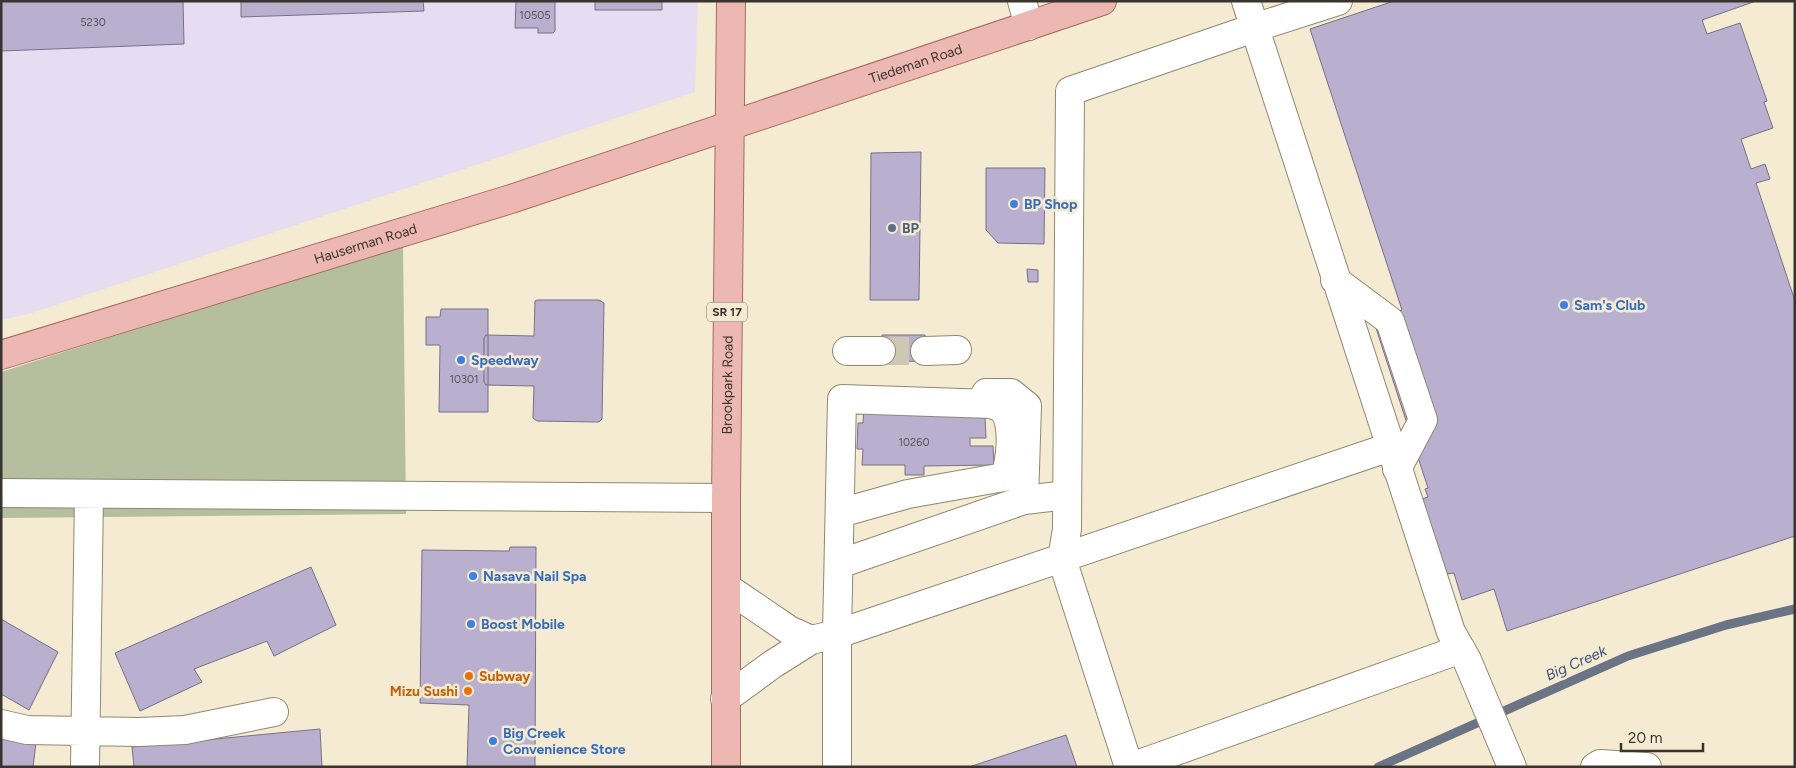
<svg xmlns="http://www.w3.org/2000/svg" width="1796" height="768" viewBox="0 0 1796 768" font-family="Figtree,sans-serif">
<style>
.industrial{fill:#e6ddf2}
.green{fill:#b5be9f}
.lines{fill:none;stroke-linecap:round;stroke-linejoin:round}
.stream{stroke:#6b7485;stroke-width:9}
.building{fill:#b9afcf;stroke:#777186}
.minor-tunnel{stroke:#cfc7b1;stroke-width:28;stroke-dasharray:28 14;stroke-linecap:butt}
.minor-casing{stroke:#908771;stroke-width:30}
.major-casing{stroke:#a66b61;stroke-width:30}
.minor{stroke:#fff;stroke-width:28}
.major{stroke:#edb8b1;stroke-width:28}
.shop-dot{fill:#3f7fe0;stroke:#f5ebd2;stroke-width:2}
.service-dot{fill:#5c6f8a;stroke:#f5ebd2;stroke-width:2}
.food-dot{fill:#e8710a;stroke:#f5ebd2;stroke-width:2}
.labels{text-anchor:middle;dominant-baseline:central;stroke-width:5;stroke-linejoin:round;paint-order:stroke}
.number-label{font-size:11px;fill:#595455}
.shield{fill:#f5ebd2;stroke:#716c5e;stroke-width:1}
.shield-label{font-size:12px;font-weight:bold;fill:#39352c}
.street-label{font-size:14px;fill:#39352c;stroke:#f5ebd2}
.shop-label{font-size:14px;font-weight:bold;fill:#366cbe;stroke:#f5ebd2;text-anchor:start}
.service-label{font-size:14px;font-weight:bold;fill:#4e5e75;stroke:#f5ebd2;text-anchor:start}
.food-label{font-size:14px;font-weight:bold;fill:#c56008;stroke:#f5ebd2;text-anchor:start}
.water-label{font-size:15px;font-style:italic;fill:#3d537e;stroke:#f5ebd2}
</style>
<rect width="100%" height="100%" fill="#f5ebd2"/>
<path class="industrial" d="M1 1H698L695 92 32 313 1 320Z"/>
<path class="green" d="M403 244 406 514 1 518V372Z"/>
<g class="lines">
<path class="stream" d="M1378 767 1628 656 1726 625 1795 609"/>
</g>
<path class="building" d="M1 1H183L184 44 1 51Z
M241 1H423L424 11 241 17Z
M516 1H555V31L553 33H538V28H515Z
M595 1H662V10H595Z
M1394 1H1756L1702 20 1707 34 1740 23 1767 101 1764 102 1773 128 1741 139 1751 169 1765 164 1770 179 1756 183 1795 301V536L1507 631 1494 589 1462 600 1454 573 1447 574 1422 499 1428 497 1425 489 1428 488 1373 319 1402 310 1310 29Z
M921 152 919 300H870L871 153Z
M986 168H1045L1044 244 998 243 986 230Z
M1027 269 1038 270V282H1028Z
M537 300H599L604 303 602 419 599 422 537 421 533 418 534 386 486 385 484 382V338L486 335 534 336 535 301Z
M441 309H488V412H439L440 345H426V317H440Z
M882 335H925V361L881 362Z
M864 407 971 408V417H985L986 438H970V446H993L994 465 924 466V475H905V465H862L863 449H857L858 423H863Z
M510 547H536L535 767H467L469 705 420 703 422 550 509 551Z
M311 567 336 625 274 656 267 641 194 669 202 682 140 711 115 653Z
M1 619 58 652 29 710 1 694Z
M320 729 322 767H134L132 747Z
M1066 735 1077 767H969Z
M1 739 36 743 33 767H1Z"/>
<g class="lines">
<path class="minor-tunnel" d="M881 351H925"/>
<defs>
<path id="minor" d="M1022 1 1029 26
M1246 1 1451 632 1467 660 1512 767
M1335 280 1390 321 1423 420 1397 469
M847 351H881
M925 351 957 350
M986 393H1011L1027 406 1024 500
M1 493 726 498
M839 564 1024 500 1067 495
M726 587 789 630 811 640
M725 699 773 664 811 640 837 634 1390 447
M1 724 27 730 139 732 185 730 274 712
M85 767 89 494
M837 767V634L842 399 992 404C995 406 1001 407 1003 410 1015 422 1011 464 1004 477L908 494 840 513
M1129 767 1062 559 1067 529 1070 91 1254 28 1338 1
M1131 767 1461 649
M1595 767 1600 764 1647 767"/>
<g id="major">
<path id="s1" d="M1 355 511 199 1102 1"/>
<path id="s2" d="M726 767V498L731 1"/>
</g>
</defs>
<use href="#minor" class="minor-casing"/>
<use href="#major" class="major-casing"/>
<use href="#minor" class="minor"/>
<use href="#major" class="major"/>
</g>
<g class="shop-dot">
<circle cx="1014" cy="204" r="5"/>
<circle cx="1564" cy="305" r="5"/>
<circle cx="461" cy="360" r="5"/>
<circle cx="473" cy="576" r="5"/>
<circle cx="471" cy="624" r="5"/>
<circle cx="493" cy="741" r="5"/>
</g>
<circle class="service-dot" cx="892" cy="228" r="5"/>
<g class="food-dot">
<circle cx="469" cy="676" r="5"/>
<circle cx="468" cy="691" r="5"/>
</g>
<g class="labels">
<g class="number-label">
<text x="535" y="15">10505</text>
<text x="93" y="22">5230</text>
<text x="464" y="379">10301</text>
<text x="914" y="442">10260</text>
</g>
<rect class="shield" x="707" y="302.5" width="40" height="19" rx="4"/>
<g class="shield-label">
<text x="727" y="312">SR 17</text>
</g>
<g class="street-label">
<text stroke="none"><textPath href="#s1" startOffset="960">Tiedeman Road</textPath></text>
<text stroke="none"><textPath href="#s1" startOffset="381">Hauserman Road</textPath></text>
<text stroke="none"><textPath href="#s2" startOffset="382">Brookpark Road</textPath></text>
</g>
<g class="shop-label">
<text x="1024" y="204">BP Shop</text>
<text x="1574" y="305">Sam's Club</text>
<text x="471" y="360">Speedway</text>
<text x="483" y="576">Nasava Nail Spa</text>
<text x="481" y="624">Boost Mobile</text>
<text x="503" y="733">Big Creek<tspan x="503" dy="16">Convenience Store</tspan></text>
</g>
<g class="service-label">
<text x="902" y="228">BP</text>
</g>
<g class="food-label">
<text x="479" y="676">Subway</text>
<text x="458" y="691" text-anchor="end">Mizu Sushi</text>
</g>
<g class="water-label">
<text transform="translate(1576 663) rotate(-24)">Big Creek</text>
</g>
</g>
<rect width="1796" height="768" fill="none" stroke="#39352c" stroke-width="5"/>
<path d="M1621 743v8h82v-8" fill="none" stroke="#39352c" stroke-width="2.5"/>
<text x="1628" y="743" font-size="15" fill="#39352c" stroke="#f5ebd2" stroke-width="4" paint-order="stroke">20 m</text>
</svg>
